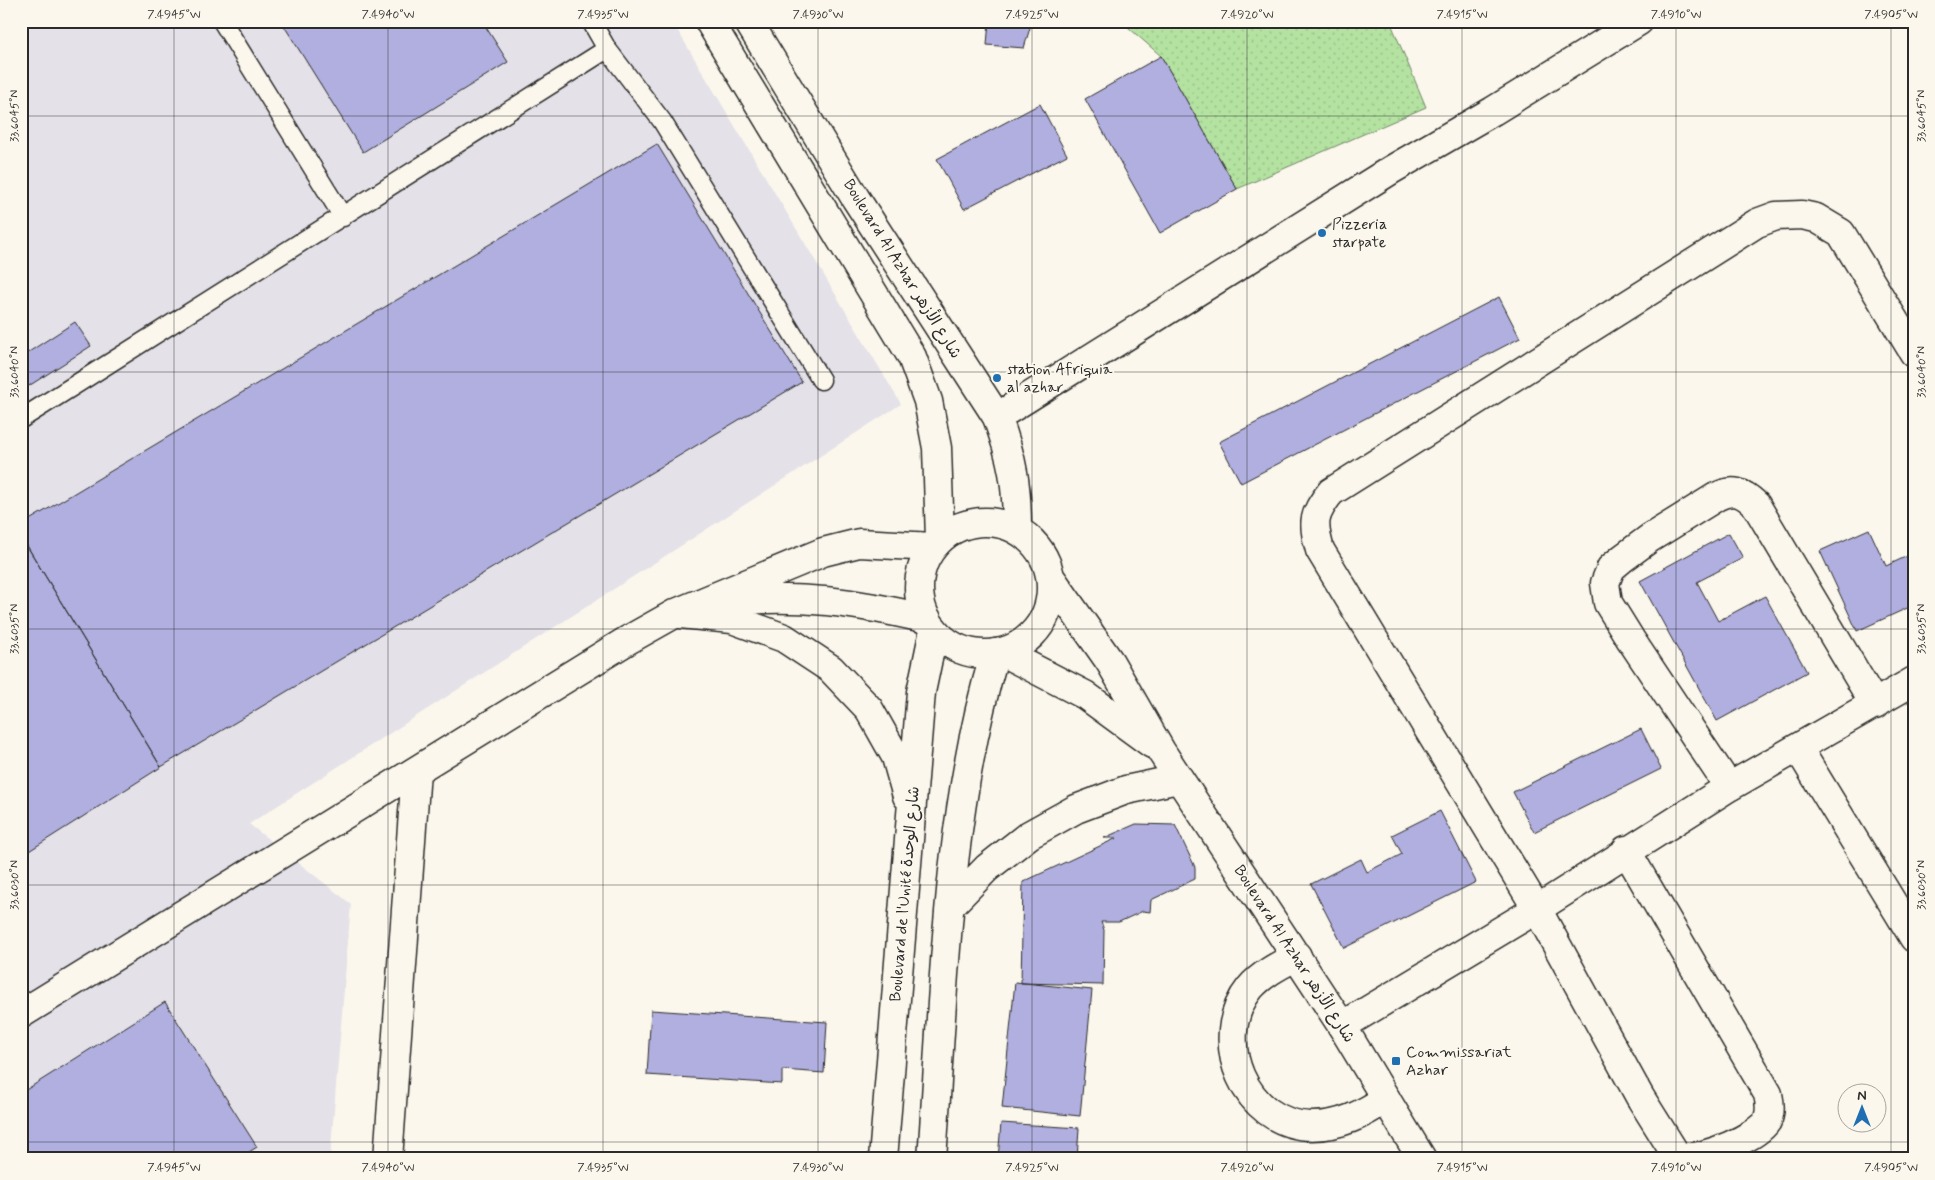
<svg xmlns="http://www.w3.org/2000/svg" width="1935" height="1180" viewBox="0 0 1935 1180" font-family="Mynerve,'Playpen Sans Arabic',sans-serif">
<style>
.built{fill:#e4e1e8}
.grass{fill:url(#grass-dots);stroke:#708666}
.building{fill:#b0afe0;stroke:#2b2b2b}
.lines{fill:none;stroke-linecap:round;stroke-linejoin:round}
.lane-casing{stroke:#2b2b2b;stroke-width:21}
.street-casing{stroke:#2b2b2b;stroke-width:31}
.secondary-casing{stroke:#2b2b2b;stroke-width:31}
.lane{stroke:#fbf7ec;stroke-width:18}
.street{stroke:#fbf7ec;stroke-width:28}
.secondary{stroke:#fbf7ec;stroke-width:28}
.ticks{fill:none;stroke:#2b2b2b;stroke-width:1;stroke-opacity:0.45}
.poi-dot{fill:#1f6fb2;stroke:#fbf7ec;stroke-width:2}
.labels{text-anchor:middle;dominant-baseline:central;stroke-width:4;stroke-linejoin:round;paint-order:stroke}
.poi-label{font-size:16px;fill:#2b2b2b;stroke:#fbf7ec;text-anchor:start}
.street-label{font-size:16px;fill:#2b2b2b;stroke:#fbf7ec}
.neatline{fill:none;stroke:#2b2b2b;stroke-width:2}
.ticks-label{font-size:12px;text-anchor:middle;fill:#2b2b2b}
</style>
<defs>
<pattern id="grass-dots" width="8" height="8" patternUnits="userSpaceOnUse" patternTransform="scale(1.25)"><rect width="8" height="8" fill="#b4e2a1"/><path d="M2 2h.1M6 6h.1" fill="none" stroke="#9bc28b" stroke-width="1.8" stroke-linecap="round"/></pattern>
</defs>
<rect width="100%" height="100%" fill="#fbf7ec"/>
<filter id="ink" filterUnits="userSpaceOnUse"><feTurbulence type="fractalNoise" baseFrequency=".02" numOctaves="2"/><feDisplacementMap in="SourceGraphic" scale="10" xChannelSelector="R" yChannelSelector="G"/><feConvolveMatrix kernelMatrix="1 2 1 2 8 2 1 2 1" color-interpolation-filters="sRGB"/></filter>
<g filter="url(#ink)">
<path class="built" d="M21 21H672L901 404 249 824 351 904 330 1159H21Z"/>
<path class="grass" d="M1121 21H1390L1426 107 1237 189 1161 56Z"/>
<path class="building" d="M281 21H482L508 62 363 152Z
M989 21H1032L1024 48 987 45Z
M1161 56 1237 189 1160 233 1085 99Z
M1040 104 1067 155 964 209 937 159Z
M657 144 802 382 161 767 21 536V525Z
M1499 297 1520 338 1241 483 1219 442Z
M75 322 91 346 21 391V357Z
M1869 529 1886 566 1914 553V605L1857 631 1820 551Z
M1729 533 1743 558 1697 582 1718 621 1765 596 1807 672 1717 721 1640 581Z
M21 536 161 767 21 856Z
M1641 729 1661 769 1534 832 1513 792Z
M1440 811 1476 882 1344 948 1311 884 1361 859 1367 872 1402 854 1392 835Z
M1136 824 1175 825 1195 867V879L1151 900 1150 912 1143 911 1119 922H1101L1104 930 1103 985 1021 983 1023 882 1117 838H1104Z
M1015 982 1092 990 1080 1116 1002 1108Z
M165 1002 257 1147 238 1159H21V1093Z
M651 1010 827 1022 824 1073 782 1070V1084L647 1075Z
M1001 1123 1079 1128 1077 1159H998Z"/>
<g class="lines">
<defs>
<path id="lane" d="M222 21 343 217
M591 21 607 49 662 121 821 380
M21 419 607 49"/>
<path id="street" d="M997 417 1391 170 1493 111 1639 21
M726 602C795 593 860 603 927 619
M680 614 732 619 784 638 831 669 869 709 896 757 907 796
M1798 748 1914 938
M1729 787 1631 640 1608 603 1605 583 1611 568 1623 558 1650 538 1716 497C1733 488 1743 492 1756 505L1875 705
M1626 850 1768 1094C1770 1103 1771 1113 1767 1121 1757 1137 1704 1159 1686 1157 1682 1157 1679 1155 1675 1153L1640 1097 1537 909 1320 550C1312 523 1313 514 1331 492L1757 223 1776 216 1802 215 1816 218 1841 233 1914 353
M950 906 987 868 1029 835 1076 809 1126 790 1178 779
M1297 956C1280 965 1262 974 1250 988 1209 1039 1245 1126 1312 1126 1341 1126 1363 1114 1386 1099
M21 1014 628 640 676 613 823 552 859 543 933 547
M1342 1026 1537 909 1729 787 1914 681
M388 1159 416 771
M883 1159 921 692 934 630
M932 1159C944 990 946 816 995 653"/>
<path id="secondary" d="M709 21 912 357 928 401 937 448 940 539
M748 21 856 199 997 417C1013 460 1017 484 1017 530
M919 588a66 66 0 1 1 132 0a66 66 0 1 1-132 0Z
M1051 578 1110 662 1161 751 1342 1026 1422 1159
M1002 652 1085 695 1152 744"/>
</defs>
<use href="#lane" class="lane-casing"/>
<use href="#street" class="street-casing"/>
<use href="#secondary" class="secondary-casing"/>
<use href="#lane" class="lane"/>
<use href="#street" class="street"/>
<use href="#secondary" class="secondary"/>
</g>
</g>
<path class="ticks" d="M174 21V1159M388 21V1159M603 21V1159M818 21V1159M1032 21V1159M1247 21V1159M1462 21V1159M1676 21V1159M1891 21V1159M21 116H1914M21 372H1914M21 629H1914M21 885H1914M21 1142H1914"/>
<g class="poi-dot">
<circle cx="1322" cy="233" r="5"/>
<circle cx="997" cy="378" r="5"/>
<rect x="1391" y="1056" width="10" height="10" rx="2.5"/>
</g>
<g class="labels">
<g class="poi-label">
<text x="1332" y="224">Pizzeria<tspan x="1332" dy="18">starpate</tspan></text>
<text x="1007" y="369">station Afriquia<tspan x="1007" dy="18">al azhar</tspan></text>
<text x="1406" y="1052">Commissariat<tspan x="1406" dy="18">Azhar</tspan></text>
</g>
<g class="street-label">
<text transform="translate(902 269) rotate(58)">Boulevard Al Azhar شارع الأزهر</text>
<text transform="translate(905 894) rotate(-85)">Boulevard de l'Unité شارع الوحدة</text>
<text transform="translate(1294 954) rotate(57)">Boulevard Al Azhar شارع الأزهر</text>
</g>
</g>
<rect width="1935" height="1180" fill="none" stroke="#fbf7ec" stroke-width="55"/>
<g transform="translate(1862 1108)"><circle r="24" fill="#fbf7ec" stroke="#a8a59f"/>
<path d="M0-4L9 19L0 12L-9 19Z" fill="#1f6fb2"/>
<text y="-8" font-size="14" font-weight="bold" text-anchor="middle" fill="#2b2b2b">N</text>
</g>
<rect x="28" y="28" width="1880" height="1124" class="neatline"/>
<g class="ticks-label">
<text x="174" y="18">7.4945°W</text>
<text x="388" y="18">7.4940°W</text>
<text x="603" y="18">7.4935°W</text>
<text x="818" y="18">7.4930°W</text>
<text x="1032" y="18">7.4925°W</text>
<text x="1247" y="18">7.4920°W</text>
<text x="1462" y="18">7.4915°W</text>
<text x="1676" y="18">7.4910°W</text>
<text x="1891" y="18">7.4905°W</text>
<text transform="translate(14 116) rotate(-90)" y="4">33.6045°N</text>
<text transform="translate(1921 116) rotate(-90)" y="4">33.6045°N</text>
<text transform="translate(14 372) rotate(-90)" y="4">33.6040°N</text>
<text transform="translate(1921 372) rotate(-90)" y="4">33.6040°N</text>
<text transform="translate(14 629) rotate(-90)" y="4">33.6035°N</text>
<text transform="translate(1921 629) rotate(-90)" y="4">33.6035°N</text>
<text transform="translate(14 885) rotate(-90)" y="4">33.6030°N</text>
<text transform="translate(1921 885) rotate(-90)" y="4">33.6030°N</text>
<text x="174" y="1171">7.4945°W</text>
<text x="388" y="1171">7.4940°W</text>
<text x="603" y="1171">7.4935°W</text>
<text x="818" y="1171">7.4930°W</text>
<text x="1032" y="1171">7.4925°W</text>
<text x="1247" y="1171">7.4920°W</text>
<text x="1462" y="1171">7.4915°W</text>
<text x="1676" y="1171">7.4910°W</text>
<text x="1891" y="1171">7.4905°W</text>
</g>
</svg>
